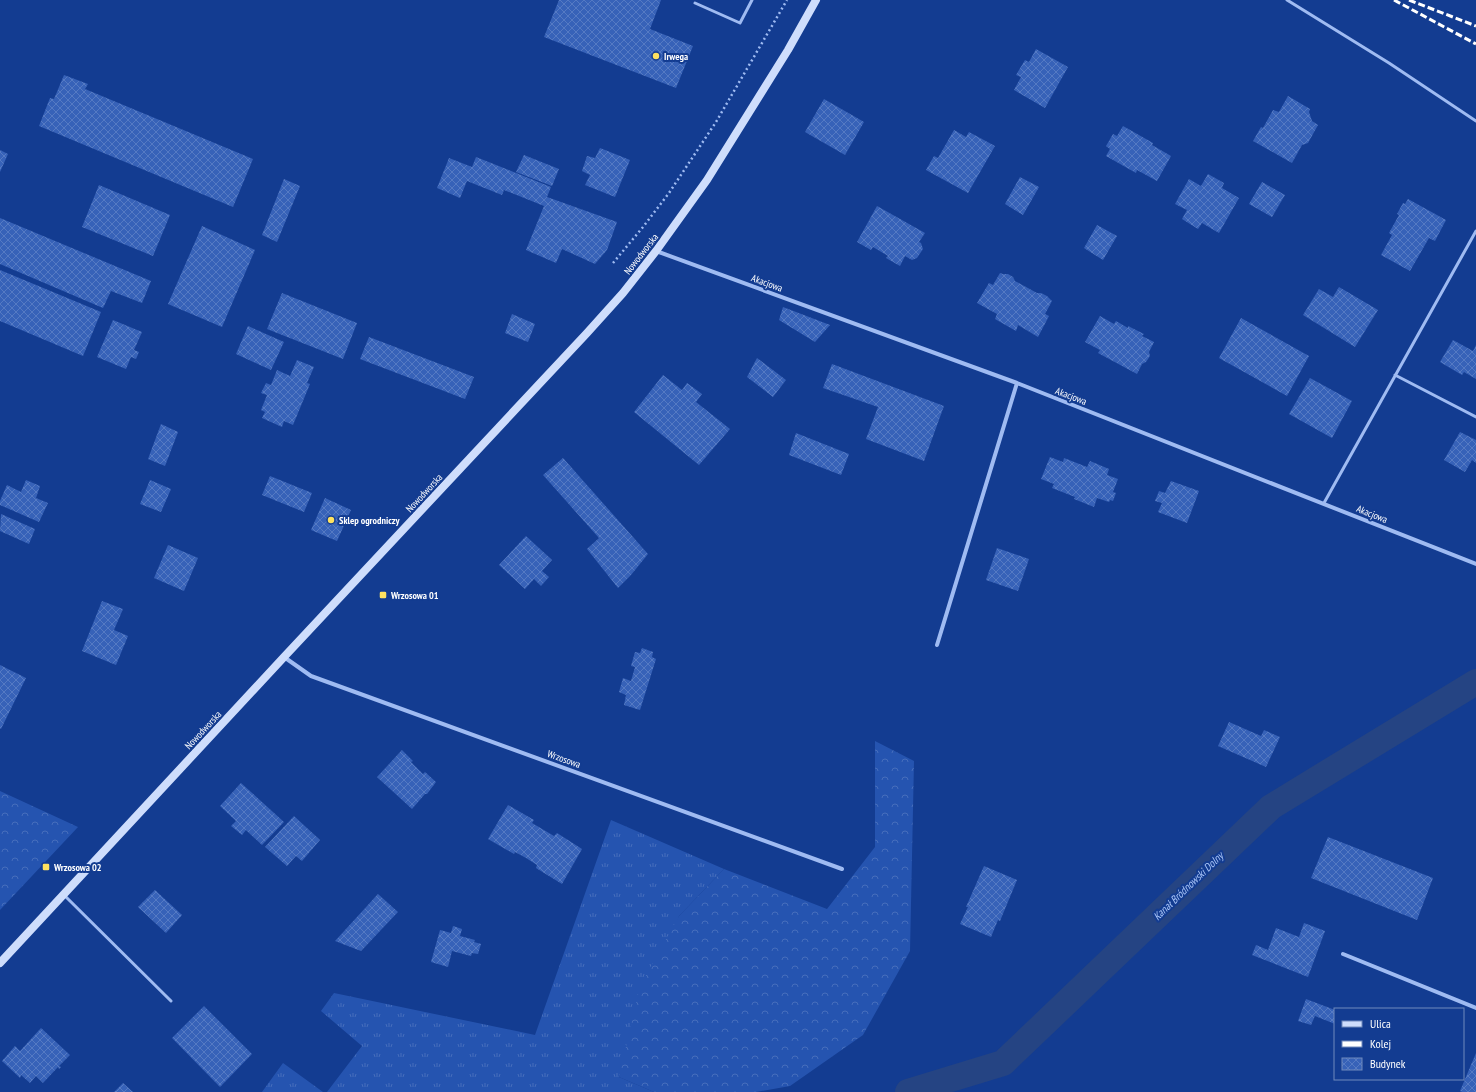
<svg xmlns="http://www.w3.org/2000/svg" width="1476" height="1092" viewBox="0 0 1476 1092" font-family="'PT Sans Narrow',sans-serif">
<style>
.grass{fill:url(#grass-tufts)}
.forest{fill:url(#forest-crowns)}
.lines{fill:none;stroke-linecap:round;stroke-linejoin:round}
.canal{stroke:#254483;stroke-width:26}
.building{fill:url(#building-cross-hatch)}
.path{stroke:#9fbbf2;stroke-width:2.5;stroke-dasharray:2 3;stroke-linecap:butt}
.service{stroke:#9fbbf2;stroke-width:3}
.minor{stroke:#9fbbf2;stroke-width:4}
.secondary{stroke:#ceddfc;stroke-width:8}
.rail{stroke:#fff;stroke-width:3;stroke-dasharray:7 3;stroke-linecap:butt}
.poi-dot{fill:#ffe260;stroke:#133c91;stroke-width:1.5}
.labels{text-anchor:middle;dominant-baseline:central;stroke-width:4;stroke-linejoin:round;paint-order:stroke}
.poi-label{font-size:10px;font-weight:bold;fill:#fff;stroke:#133c91;text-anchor:start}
.street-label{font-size:10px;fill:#fff;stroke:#133c91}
.water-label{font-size:11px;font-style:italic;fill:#abc6f9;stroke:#133c91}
</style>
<defs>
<pattern id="grass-tufts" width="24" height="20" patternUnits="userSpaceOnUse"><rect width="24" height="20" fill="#2554b0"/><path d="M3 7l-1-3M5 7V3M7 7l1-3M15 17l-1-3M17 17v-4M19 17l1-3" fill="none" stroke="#466ebc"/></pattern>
<pattern id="forest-crowns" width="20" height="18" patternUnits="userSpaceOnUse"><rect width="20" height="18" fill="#2554b0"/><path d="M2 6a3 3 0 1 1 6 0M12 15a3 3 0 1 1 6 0" fill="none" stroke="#466ebc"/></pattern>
<pattern id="building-cross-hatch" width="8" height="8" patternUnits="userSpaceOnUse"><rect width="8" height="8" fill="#3762b8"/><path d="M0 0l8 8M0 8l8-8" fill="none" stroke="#557ac3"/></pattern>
</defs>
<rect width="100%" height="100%" fill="#133c91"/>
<path class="grass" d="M611 820 724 869 679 916 619 1077 654 1092H327L362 1046 321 1011 334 993 535 1035Z
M283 1063 323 1092H262Z"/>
<path class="forest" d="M875 741 914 761 910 951 863 1035 790 1086 756 1092H654L619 1077 640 986 679 916 724 869 827 909 875 847Z
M0 791 78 827 0 910Z"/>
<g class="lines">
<path class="canal" d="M908 1092 1003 1063 1271 807 1476 682"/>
</g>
<path class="building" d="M559 0H661L650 29 693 46 676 88 544 37Z
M1036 49 1068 67 1045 108 1014 90 1021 77 1016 75 1025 60 1029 62Z
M64 75 88 84 85 89 253 159 233 207 39 126 50 98 54 99Z
M1288 96 1310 109 1309 112 1312 121 1318 125 1308 143 1302 145 1292 163 1253 141 1261 127 1263 128 1273 110 1279 112Z
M824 99 864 122 845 155 805 132Z
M1123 126 1153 143 1152 145 1171 156 1157 181 1137 170 1136 173 1106 156 1110 149 1106 146 1113 134 1117 136Z
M954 130 966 137 969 132 995 146 968 193 926 170 934 156 938 158Z
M600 148 630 160 615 197 585 185 590 175 582 171 587 156 595 158Z
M0 150 8 154 0 172Z
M524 155 559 169 552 186 516 172Z
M476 157 551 187 547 197 617 222 607 250 595 264 562 249 556 263 526 250 544 206 504 190 502 195 467 181 460 198 437 188 449 158 472 167Z
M1208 174 1224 183 1222 188 1239 198 1219 233 1202 223 1198 229 1182 219 1187 210 1175 204 1189 179 1201 186Z
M1020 177 1039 187 1023 215 1005 204Z
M284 179 300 186 277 242 262 235Z
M1262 182 1285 195 1272 217 1249 204Z
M99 185 170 215 153 256 82 227Z
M1408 199 1446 220 1435 241 1429 238 1410 271 1381 255 1392 235 1389 233 1399 215 1397 214 1403 203 1405 204Z
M877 206 925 233 919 242 921 243 923 249 917 258 912 260 905 256 900 266 886 258 888 256 873 247 871 250 857 242Z
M0 218 151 281 142 303 111 291 103 308 0 264Z
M1097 225 1117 236 1103 260 1084 248Z
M202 226 255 250 222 327 168 304Z
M0 270 101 312 83 356 0 321Z
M1000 273 1003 274H1008L1013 277 1015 281 1037 293H1041L1047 296 1052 301 1045 314 1049 316 1038 337 1018 325 1016 331 995 319 997 314 977 303 989 283 993 285Z
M1339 287 1378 310 1355 347 1303 315 1319 289 1333 297Z
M282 293 357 323 343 359 267 329Z
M783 307 830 325 815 342 779 320Z
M512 314 535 324 528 342 505 333Z
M1100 316 1114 324 1116 321 1128 328V326L1144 334 1142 336 1154 342 1149 352 1150 356 1146 362 1142 364 1137 374 1098 353 1100 350 1085 342Z
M1241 318 1309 356 1287 396 1219 358Z
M113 320 142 332 134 350 139 352 136 359 131 357 126 369 97 357Z
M248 326 284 342 271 370 236 354Z
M369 337 474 377 465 399 360 359Z
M1453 340 1473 351 1476 345V379L1464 372 1462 375 1440 362Z
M757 358 786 380 773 397 747 377Z
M297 360 314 367 307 383 310 384 293 425 284 421 282 427 262 418 265 412 261 410 267 395 261 393 266 383 271 385 277 370 290 376Z
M832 364 944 406 924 461 866 439 878 407 823 388Z
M663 375 682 390 687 383 702 394 696 402 730 429 699 465 634 412Z
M1310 378 1352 401 1332 438 1289 414Z
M161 424 178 432 165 466 148 459Z
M1460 432 1476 440V463L1472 460 1465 472 1444 460Z
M796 433 849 454 841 475 789 455Z
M1050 457 1063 462 1064 458 1087 467 1090 461 1109 469 1107 475 1118 479 1113 492 1116 493 1113 501 1110 500 1109 502 1097 498 1094 507 1074 499 1075 497 1052 488 1054 484 1041 479Z
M563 458 648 554 631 575 618 588 587 549 599 538 543 475Z
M270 476 312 493 304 512 262 495Z
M26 480 40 486 36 498 48 503 39 522 0 505V501L7 485 21 492Z
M150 480 171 489 161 512 140 504Z
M1171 481 1199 491 1187 523 1158 512 1162 503 1155 501 1159 491 1165 493Z
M325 498 351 510 337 541 311 530Z
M1 514 35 529 29 544 0 531Z
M526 536 552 560 542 571 549 577 541 586 534 579 525 589 499 565Z
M168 545 198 558 184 591 154 578Z
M997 548 1029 559 1018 591 986 580Z
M102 601 123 609 114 630 128 636 116 665 82 651Z
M642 648 653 652 652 657 656 659 640 710 624 705 626 695 619 692 623 678 631 681 635 667 631 666 635 652 640 653Z
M0 665 26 678 1 729 0 728Z
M1229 722 1261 736 1264 730 1280 737 1266 767 1218 746Z
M402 750 413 761 411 762 423 774 425 772 436 782 427 794H425L412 809 377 777Z
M241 783 284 822 262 845 246 830 242 835 231 826 236 821 220 806Z
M508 805 534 820 532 823 554 836 557 833 582 849 562 884 536 868 537 865 526 858 515 852 514 854 488 839Z
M294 816 320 840 302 861 296 856 287 866 265 847Z
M1328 837 1433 878 1417 920 1311 878Z
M984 866 1017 880 1000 921 998 920 991 937 960 924 968 907H966Z
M155 890 182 915 166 933 138 907Z
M378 894 398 912 361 951 335 941Z
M1304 923 1325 931 1308 977 1252 955 1256 945 1268 950 1276 928 1299 937Z
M453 926 462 929 460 936 475 940 474 942 481 944 478 954 472 953 471 956 452 951 448 967 431 962 440 930 451 933Z
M1306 999 1335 1010V1024L1315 1016 1311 1025 1298 1021Z
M204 1006 252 1054 220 1087 172 1038Z
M41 1028 70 1055 59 1066 61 1067 59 1069 58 1067 43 1083 36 1076 30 1083 21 1075 20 1078 2 1061 15 1046 20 1051Z
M1476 1053V1092H1462L1460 1091Z
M123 1083 133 1092H114Z"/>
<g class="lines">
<path class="path" d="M613 263 643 227 669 193 716 122 787 0"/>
<path class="service" d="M1287 0 1389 63 1476 121
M695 3 740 23 752 0
M1395 375 1476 417
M1324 503 1476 231
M64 895 171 1001"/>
<path class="minor" d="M656 251 1017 383 1476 564
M937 645 1017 383
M284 657 311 676 842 869
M1343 954 1476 1008"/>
<path class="secondary" d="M0 963 284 657 587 333 623 293 656 251 707 180 788 50 816 0"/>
<path class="rail" d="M1394 0 1476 44
M1409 0 1476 26"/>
</g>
<g class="poi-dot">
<circle cx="656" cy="56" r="4"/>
<circle cx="331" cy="520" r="4"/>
<rect x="379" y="591" width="8" height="8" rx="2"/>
<rect x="42" y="863" width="8" height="8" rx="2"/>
</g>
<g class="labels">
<g class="poi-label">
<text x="664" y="56">Irwega</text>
<text x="339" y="520">Sklep ogrodniczy</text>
<text x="391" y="595">Wrzosowa 01</text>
<text x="54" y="867">Wrzosowa 02</text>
</g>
<g class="street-label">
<text transform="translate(641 254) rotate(-52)">Nowodworska</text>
<text transform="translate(767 283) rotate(20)">Akacjowa</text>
<text transform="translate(1071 396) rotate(21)">Akacjowa</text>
<text transform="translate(424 493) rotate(-47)">Nowodworska</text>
<text transform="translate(1372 514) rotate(22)">Akacjowa</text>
<text transform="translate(203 730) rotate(-47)">Nowodworska</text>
<text transform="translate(564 759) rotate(20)">Wrzosowa</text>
</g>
<g class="water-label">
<text transform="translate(1188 886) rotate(-44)">Kanał Bródnowski Dolny</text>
</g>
</g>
<rect x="1334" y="1008" width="130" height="72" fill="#133c91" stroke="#718abd"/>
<rect x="1342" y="1021" width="20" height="6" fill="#ceddfc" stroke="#718abd"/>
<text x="1370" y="1028" font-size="12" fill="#ffffff">Ulica</text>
<rect x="1342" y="1041" width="20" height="6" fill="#ffffff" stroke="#718abd"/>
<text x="1370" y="1048" font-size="12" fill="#ffffff">Kolej</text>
<rect x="1342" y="1058" width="20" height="12" fill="url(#building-cross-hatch)" stroke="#718abd"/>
<text x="1370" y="1068" font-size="12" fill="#ffffff">Budynek</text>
</svg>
